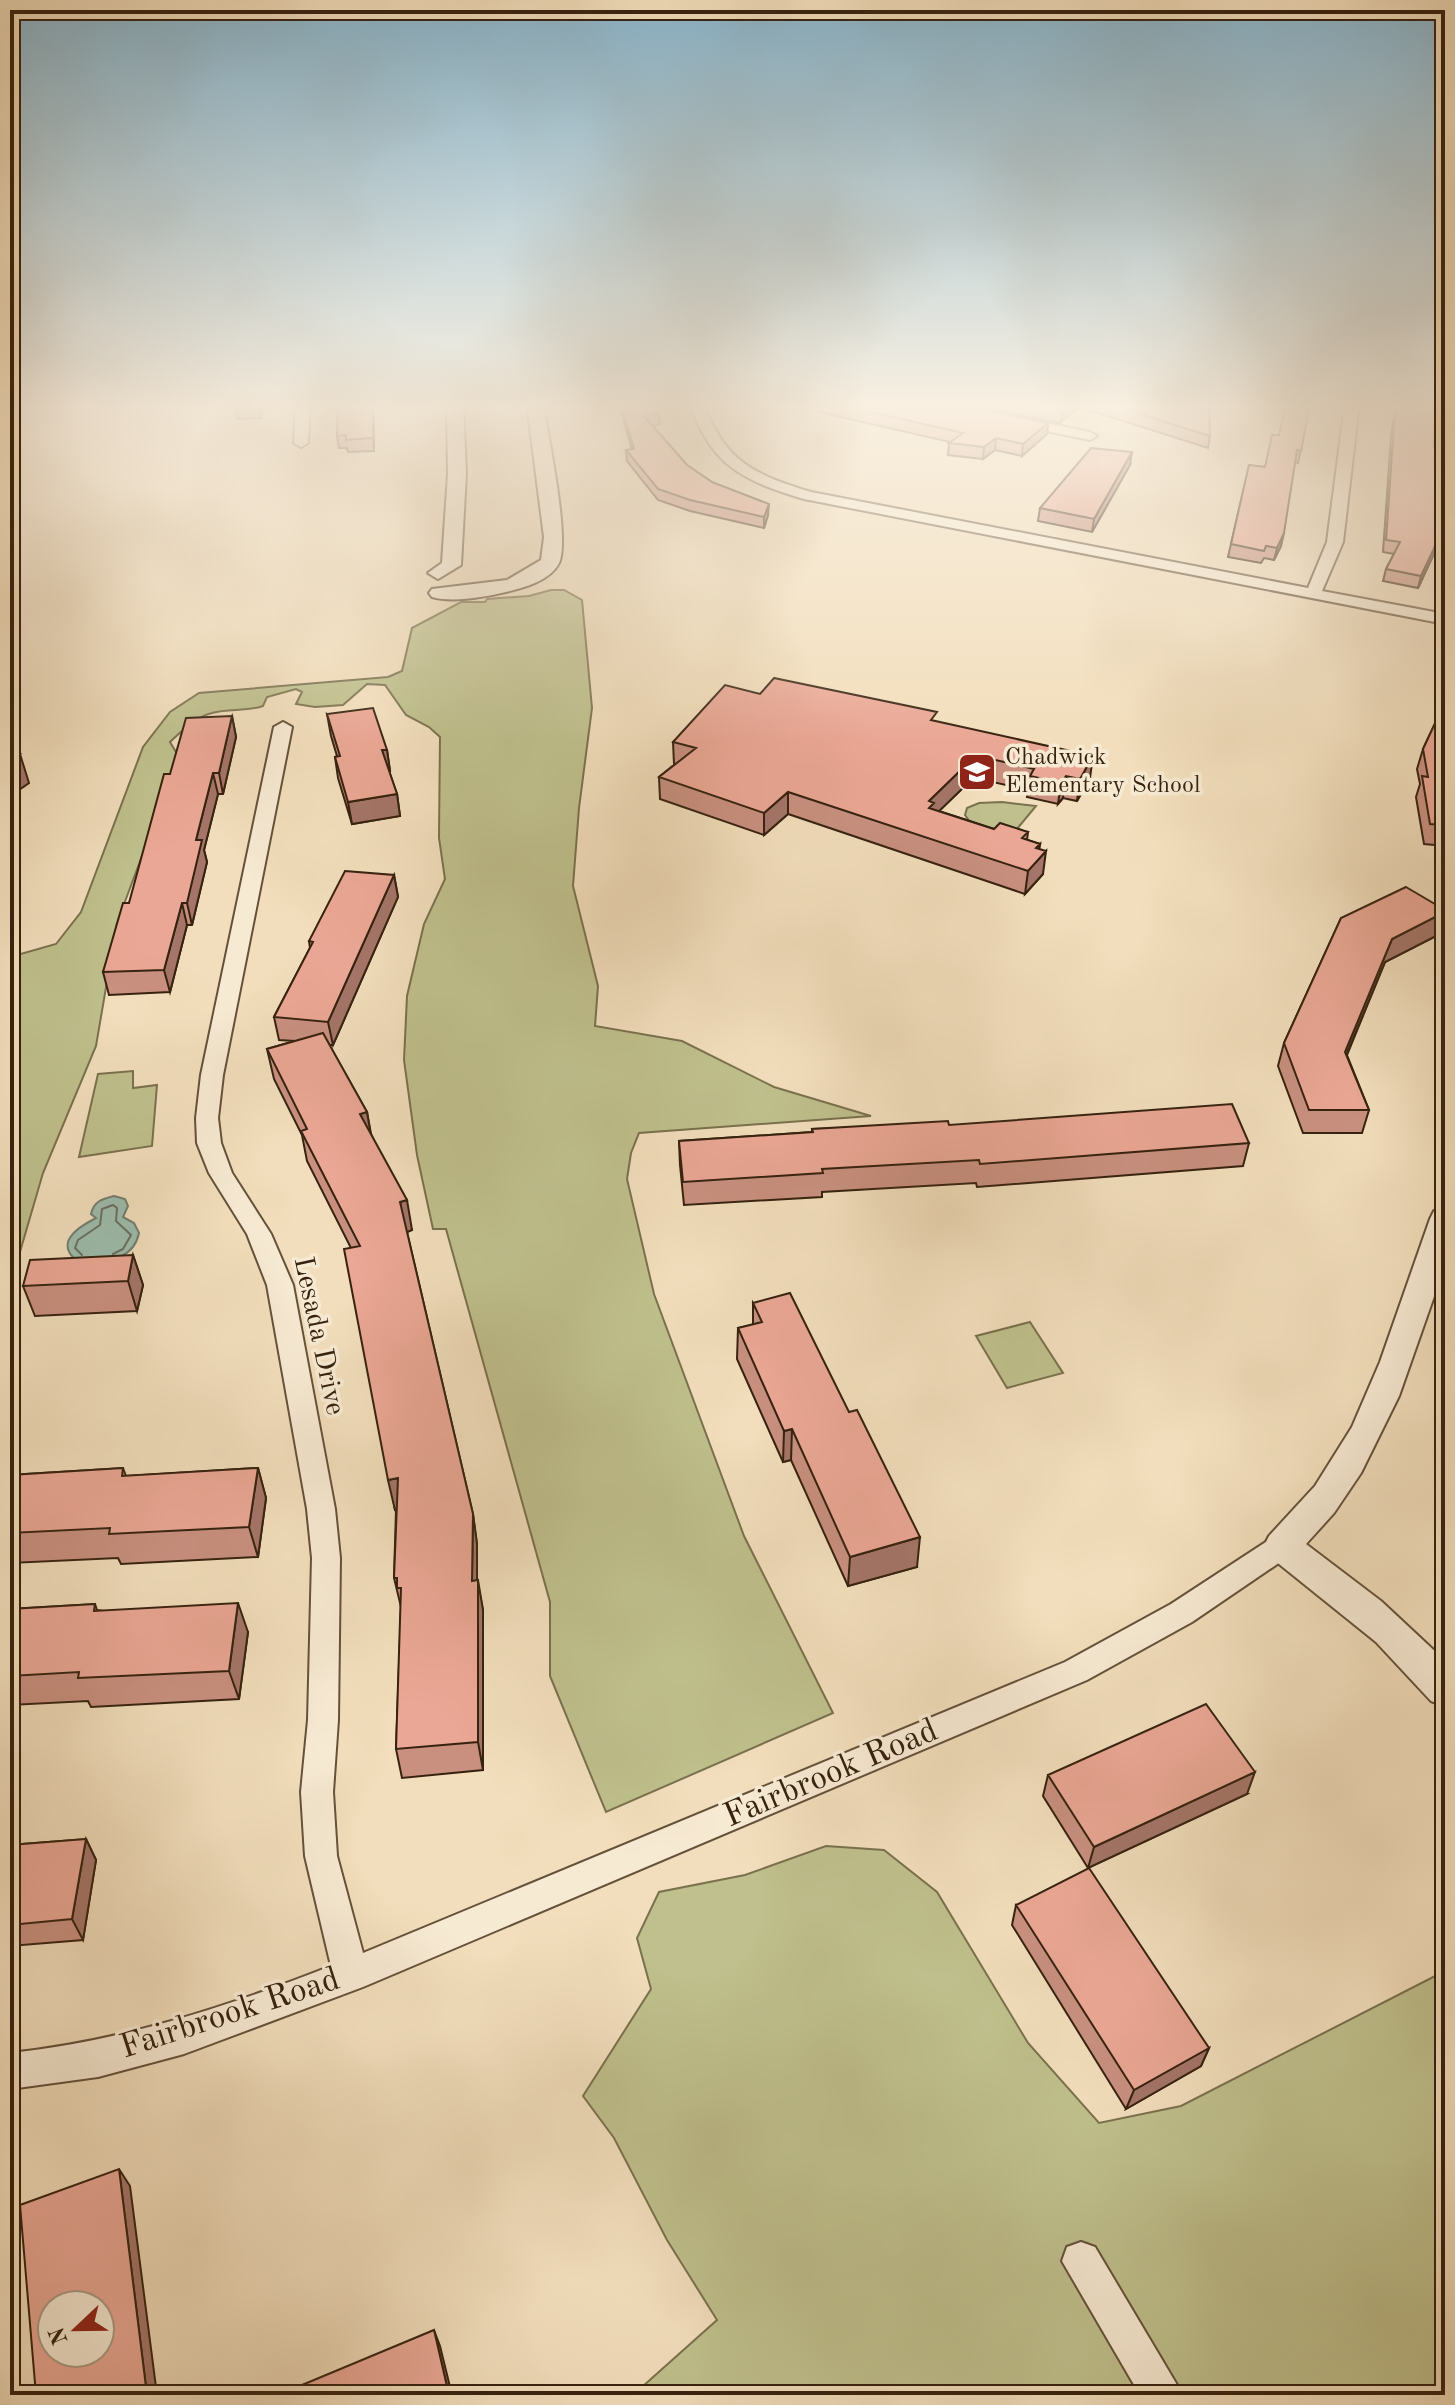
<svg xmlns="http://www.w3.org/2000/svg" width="1455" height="2405" viewBox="0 0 1455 2405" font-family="'Old Standard TT',serif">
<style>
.green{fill:#bfc08d;stroke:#7a714e;stroke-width:2}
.water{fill:#9cbcad;stroke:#737e6e;stroke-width:2}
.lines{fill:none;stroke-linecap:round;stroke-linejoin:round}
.shore{stroke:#696f5e;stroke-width:2}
.minor-casing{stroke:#65513a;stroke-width:4}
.tertiary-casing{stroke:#65513a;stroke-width:4}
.minor{fill:#f7ead3;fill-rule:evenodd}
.tertiary{fill:#f7ead3;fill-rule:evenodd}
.wall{fill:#c99080;stroke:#36220f;stroke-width:2}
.shaded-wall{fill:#a47568;stroke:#36220f;stroke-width:2}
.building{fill:#eaa795;stroke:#36220f;stroke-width:2;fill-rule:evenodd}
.labels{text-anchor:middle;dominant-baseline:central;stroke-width:7;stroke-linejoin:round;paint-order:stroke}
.far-poi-label{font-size:24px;fill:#36220f;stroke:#f7ead3;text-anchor:start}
.street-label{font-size:28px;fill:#36220f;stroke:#f7ead3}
.near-street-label{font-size:34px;fill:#36220f;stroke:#f7ead3}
</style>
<rect width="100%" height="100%" fill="#f2debc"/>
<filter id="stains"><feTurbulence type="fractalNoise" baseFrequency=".0025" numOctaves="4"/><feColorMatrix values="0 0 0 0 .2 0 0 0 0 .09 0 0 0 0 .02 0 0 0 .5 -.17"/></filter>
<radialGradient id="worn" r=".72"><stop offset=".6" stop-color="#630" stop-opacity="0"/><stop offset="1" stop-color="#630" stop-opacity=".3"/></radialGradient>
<path class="green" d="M551 590H564L582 600 592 708 579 808 573 886 598 986 595 1026 682 1041 774 1087 871 1116 639 1133 631 1153 627 1179 654 1294 744 1536 833 1713 606 1812 550 1676V1602L446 1229H433L417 1155 404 1060 407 996 424 924 445 879 439 838 440 737 429 727 406 715 385 685 367 684 343 705 315 707 296 704 302 692 296 689 267 697 263 706C246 712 229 708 212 713 195 717 182 731 170 742L179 757 117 923 96 1046 43 1173 10 1286V957L56 944 81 912 143 747 170 712 199 693 388 677 402 671 412 628 461 602H485L487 599 529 596Z
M1002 802 1036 806 1007 841 975 829 965 815 967 808 979 803Z
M133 1071V1088L157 1085 152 1146 79 1157 98 1074Z
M1030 1322 1063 1373 1007 1388 976 1336Z
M826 1846 884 1850 937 1892 1028 2043 1099 2123 1181 2106 1445 1971V2395H633L717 2320 667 2240 614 2138 583 2096 651 1989 637 1938 659 1892 745 1875Z"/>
<path class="water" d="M114 1196 125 1199 128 1206 123 1217 134 1223 139 1233C133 1262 105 1260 81 1264 53 1245 74 1229 96 1218L91 1214C94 1201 102 1199 114 1196Z"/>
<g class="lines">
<path class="shore" d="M82 1255 75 1248 78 1240 100 1225 102 1209 113 1205 117 1208 116 1221 131 1235 123 1249 113 1254"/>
<defs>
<path id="minor" d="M296 404H310L308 443 301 447 294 443Z
M690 404H704C724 462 756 475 811 492L1308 588 1327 542 1345 404H1359L1343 542 1322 591 1445 614V624L804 499C744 481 711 466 690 404Z
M1017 417 1090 432 1097 436 1090 440 1012 424V418Z
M283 722 292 727 223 1075 218 1118 221 1143 232 1173 271 1234 293 1285 335 1509 340 1558 338 1720 333 1792 337 1856 363 1953 1065 1662 1171 1604 1272 1538 1282 1534 1292 1538 1296 1546 1292 1554 1192 1622 1087 1680 363 1987 184 2054 98 2077 10 2089V2053C122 2041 227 2007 331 1966L305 1856 301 1792 308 1720 312 1558 307 1509 267 1285 247 1234 209 1173 197 1143 196 1118 201 1075 274 727Z
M1081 2242 1095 2247 1183 2395H1140L1062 2261 1067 2247Z"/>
<path id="tertiary" d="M447 404H463L466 474 461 565 438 579 428 573 442 563 448 474Z
M527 404H543C548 434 570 540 559 563 550 581 523 588 506 592 484 597 453 603 432 597L429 593 432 589 507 580 541 560 544 537Z
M1445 1208V1265L1399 1396 1361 1473 1334 1513 1306 1544 1381 1601 1441 1657 1445 1661V1706L1431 1701 1376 1642 1269 1556 1264 1546 1269 1536 1315 1486 1352 1427 1380 1362 1430 1219 1434 1211Z"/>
</defs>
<use href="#minor" class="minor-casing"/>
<use href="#tertiary" class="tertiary-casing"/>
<use href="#minor" class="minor"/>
<use href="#tertiary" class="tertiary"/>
</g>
<path class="wall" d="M262 404 261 418 237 419 235 409Z
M619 404H657L659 414 660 424 652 425 687 465 712 482 768 515 764 528 690 511 658 500 627 461 626 450H632Z
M783 404H797V407Z
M819 404H956L1048 423 1047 434 1022 456 995 450 983 459 948 455 949 443 950 442 819 412Z
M967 404H1209L1210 436 1208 448 1079 407 1060 423Z
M1310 404 1298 463 1295 462 1281 546 1274 560 1264 558 1261 563 1228 557 1249 465 1265 467 1279 435Z
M1398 404H1445V411L1435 410 1434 446 1437 466 1445 467V512H1437L1436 517V544L1433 556 1418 588 1383 581 1386 569 1394 554 1383 552 1391 437 1393 421 1396 410H1397Z
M373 412 374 424V451L348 452 347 448H339L337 436Z
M1130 465 1092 532 1038 521 1040 508Z
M760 694 936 722 1090 778 1077 801 1063 798 1058 804 1027 797 1028 790 980 779 976 784 969 782 939 811 994 829 1028 832 1027 840 1040 844 1039 849 1043 874 1025 894 788 814 764 835 660 799 659 777 675 764H674L673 742Z
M1445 702V846L1424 844 1416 797 1420 784 1417 769 1423 749Z
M327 714 387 750 390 771H389L397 794 400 816 352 824 338 778 335 757 337 756 331 736Z
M232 716 236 737 223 794H218L204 850 207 862 192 925H187L170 992 109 995 103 972 129 903Z
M394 875 398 897 333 1045H329L367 1112 371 1134 412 1230 407 1232 473 1514 477 1544V1580L483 1610V1770L402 1778 396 1749 401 1607 394 1578 396 1510H395L351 1248 307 1161 302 1135 274 1079 267 1049 295 1041 279 1040 274 1017 310 948 309 941Z
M1341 918 1440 934 1385 962 1347 1055 1369 1110 1362 1133H1303L1278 1066 1284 1043Z
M949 1125 1249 1143 1243 1166 977 1187 976 1183 822 1192V1197L684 1205 680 1165 679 1141 812 1132V1129Z
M133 1255 143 1285 137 1311 35 1316 23 1286Z
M753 1303 917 1567 848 1586 791 1460 783 1462 737 1359 738 1328 753 1325Z
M123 1468 126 1476 258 1468 266 1498 258 1557 121 1564 118 1558 10 1563V1475Z
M95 1604 97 1610 248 1632 239 1699 91 1707 88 1701 10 1705V1609Z
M1048 1775 1247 1794 1088 1868 1043 1796Z
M86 1839 96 1860 83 1940 10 1946V1845Z
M1016 1905 1209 2048 1201 2066 1126 2109 1012 1925Z"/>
<path class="shaded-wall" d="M259 404H262L261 418 259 407Z
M1070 404H1079V407L1060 423 1062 411Z
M373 412 374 424V451L373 438Z
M1048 423 1047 434 1022 456 1023 444Z
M996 438 995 450 983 459 984 447Z
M1132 452 1130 465 1092 532 1094 519Z
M769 504 768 515 764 528V517Z
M1284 533 1281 546 1274 560 1277 548Z
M1436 544 1433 556 1418 588 1421 576Z
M232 716 236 737 223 794 219 773Z
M382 750H387L390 771 385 772Z
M20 754 29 783 10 796V762Z
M1093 756 1090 778 1077 801 1080 779Z
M983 757 980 779 976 784 978 762Z
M971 760 969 782 927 823 929 801Z
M213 773 218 794 204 850 207 862 192 925 187 903 196 840Z
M1066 776 1063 798 1058 804 1061 783Z
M788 792V814L764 835V813Z
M397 794 400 816 352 824 348 802Z
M1040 844 1037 861 1046 851 1043 874 1025 894 1028 871 1036 848Z
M394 875 398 897 333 1045 328 1022Z
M182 903 187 925 170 992 164 970Z
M1445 912V918L1440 934 1385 962 1338 1075 1345 1052 1392 939Z
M367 1112 372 1142 360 1114Z
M407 1200 412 1230 405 1233 400 1202Z
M133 1255 143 1285 137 1311 128 1281Z
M792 1429 791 1460 783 1462 784 1431Z
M258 1468 266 1498 258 1557 249 1527Z
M398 1478 404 1508 395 1510 388 1480Z
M473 1514 477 1544V1610L472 1581Z
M920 1537 917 1567 848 1586 850 1557Z
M478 1580 483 1610V1770L478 1742Z
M238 1603 248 1632 239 1699 229 1671Z
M1255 1772 1247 1794 1088 1868 1094 1847Z
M86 1839 96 1860 83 1940 72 1919Z
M1209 2048 1201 2066 1126 2109 1134 2090Z
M119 2169 130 2186 157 2395H147Z
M434 2330 440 2346 452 2395H449Z"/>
<path class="building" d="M236 404H259V407L235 409Z
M338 404H346L373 412V438L346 440V435L337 436Z
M621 404H657L659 414 643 415 687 465 712 482 769 504 764 517 690 500 658 489 626 450 634 449Z
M835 404H956L1048 423 1023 444 996 438 984 447 949 443 963 433Z
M1026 404H1070L1062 411Z
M1108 404H1209L1210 436Z
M1286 404H1310L1301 451 1297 450 1284 533 1277 548 1266 546 1264 551 1231 544 1249 465 1265 467 1272 435H1279Z
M1400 404H1436L1434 446 1437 447V466L1445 467V500L1439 499V507L1436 506V544L1421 576 1386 569 1400 542 1386 540 1394 425 1396 410H1399Z
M1091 448 1132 452 1094 519 1040 508Z
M774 678 937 712 931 720 1093 756 1080 779 1066 776 1061 783 1030 776 1034 769 983 757 978 762 971 760 929 801 934 803 929 808 994 829 1000 823 1028 832 1022 838 1040 844 1036 848 1046 851 1028 871 788 792 764 813 659 777 696 748 673 742 725 685 760 694Z
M1445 702V825L1430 824 1422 776 1428 777 1423 749Z
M373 708 387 750H382L397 794 348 802 335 757 340 756 327 714Z
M232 716 219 773H213L196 840H202L187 903H182L164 970 103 972 123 903H129L164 774H170L186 718Z
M10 752 20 754 10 762Z
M345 871 394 875 328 1022 274 1017 313 942 309 941Z
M1406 887 1445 910V912L1392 939 1345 1052 1369 1110H1309L1284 1043 1341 918Z
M323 1033 367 1112 360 1114 407 1200 400 1202 473 1514 472 1581 478 1580V1742L396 1749 401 1588H397V1578H394L398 1478 388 1480 344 1249 360 1246 301 1131 307 1129 267 1049Z
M1232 1104 1249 1143 980 1164 979 1160 822 1169 823 1173 683 1182 679 1141 813 1132 812 1129 948 1121 949 1125Z
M133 1255 128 1281 23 1286 30 1260Z
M790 1293 849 1412 857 1410 920 1537 850 1557 792 1429 784 1431 738 1328 762 1322 753 1303Z
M123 1468 122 1476 258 1468 249 1527 109 1534 110 1528 10 1533V1475Z
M238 1603 229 1671 78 1678 79 1672 10 1676V1609L95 1604 94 1611Z
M1206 1704 1255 1772 1094 1847 1048 1775Z
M86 1839 72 1919 10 1925V1845Z
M1089 1868 1209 2048 1134 2090 1016 1905Z
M119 2169 147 2395H36L20 2205ZM52 2305H100V2353H52Z
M434 2330 449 2395H278Z"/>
<linearGradient id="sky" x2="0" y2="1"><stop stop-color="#89b7d0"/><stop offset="0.55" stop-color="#f9f0e1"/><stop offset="1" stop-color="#f9f0e1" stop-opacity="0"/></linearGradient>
<rect width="1455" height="741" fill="url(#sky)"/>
<defs>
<symbol id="school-square" viewBox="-11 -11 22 22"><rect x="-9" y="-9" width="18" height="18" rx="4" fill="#8f2418" stroke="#f7ead3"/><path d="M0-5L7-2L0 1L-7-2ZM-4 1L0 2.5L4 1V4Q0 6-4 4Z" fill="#fff"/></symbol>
</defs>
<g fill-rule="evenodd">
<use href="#school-square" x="955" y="750" width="44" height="44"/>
</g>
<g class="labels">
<g class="far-poi-label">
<text x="1005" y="758">Chadwick<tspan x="1005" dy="28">Elementary School</tspan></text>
</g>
<g class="street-label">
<text transform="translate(318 1336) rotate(78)">Lesada Drive</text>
</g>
<g class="near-street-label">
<text transform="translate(831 1774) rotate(-23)">Fairbrook Road</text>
<text transform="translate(230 2014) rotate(-18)">Fairbrook Road</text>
</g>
</g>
<rect width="1455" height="2405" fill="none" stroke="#f2debc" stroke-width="40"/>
<rect x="12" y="12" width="1431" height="2381" fill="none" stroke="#36220f" stroke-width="4"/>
<rect x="20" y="20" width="1415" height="2365" fill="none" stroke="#36220f" stroke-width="2"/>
<g transform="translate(76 2329) rotate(248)"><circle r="38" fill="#f7ead3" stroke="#aa9a85" stroke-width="2"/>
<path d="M0-6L14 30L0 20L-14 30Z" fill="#8f2418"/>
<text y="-12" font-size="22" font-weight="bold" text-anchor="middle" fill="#36220f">N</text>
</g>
<rect width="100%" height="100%" filter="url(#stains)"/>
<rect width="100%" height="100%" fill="url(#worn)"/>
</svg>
